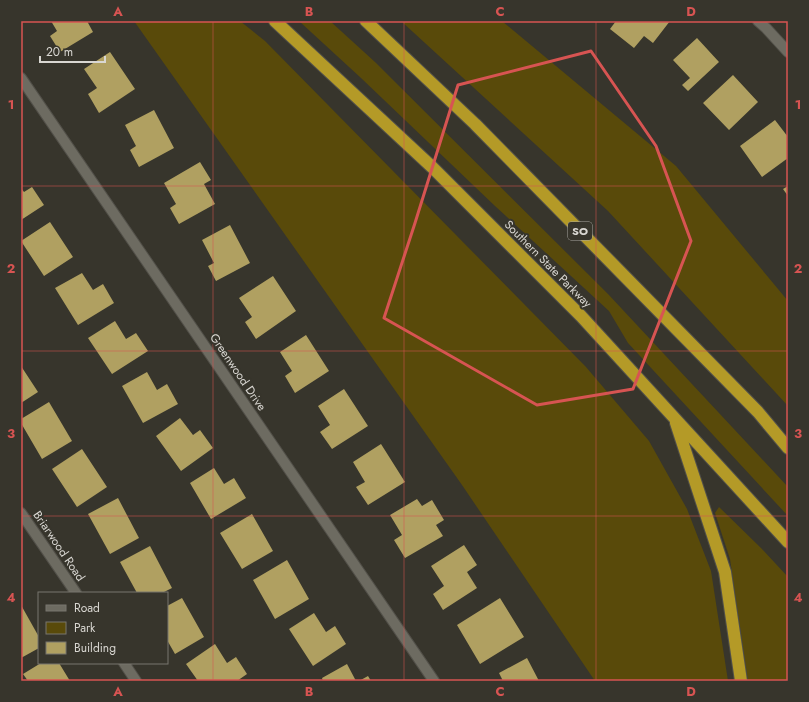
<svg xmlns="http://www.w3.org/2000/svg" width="809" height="702" viewBox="0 0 809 702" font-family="Jost,sans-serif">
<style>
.green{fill:#594a0a}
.building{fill:#b0a061}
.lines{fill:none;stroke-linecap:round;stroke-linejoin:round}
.minor-casing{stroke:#525049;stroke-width:12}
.motorway-casing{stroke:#525049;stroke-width:14}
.minor{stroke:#6d6b61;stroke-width:10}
.motorway{stroke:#b49a27;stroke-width:12}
.marked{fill:none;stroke:#d75452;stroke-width:3;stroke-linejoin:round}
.grid{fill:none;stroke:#d75452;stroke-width:1;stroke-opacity:0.55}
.labels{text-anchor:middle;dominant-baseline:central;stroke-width:4;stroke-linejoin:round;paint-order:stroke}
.shield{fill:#37352c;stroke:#a8a6a0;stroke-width:1}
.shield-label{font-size:11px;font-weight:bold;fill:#d9d7d2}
.street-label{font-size:12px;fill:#d9d7d2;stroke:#37352c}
.neatline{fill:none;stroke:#d75452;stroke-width:1.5}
.grid-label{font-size:13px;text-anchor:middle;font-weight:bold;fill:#d75452}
</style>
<rect width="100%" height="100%" fill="#37352c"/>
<path class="green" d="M134 21H240L265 41 586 367 649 441 687 509 711 571 728 681H595L462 485Z
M299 21H330L375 62 608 294 788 487V516L628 343 609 311 495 206 361 78Z
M401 21H502L676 166 788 301V406L608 211Z
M719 507 761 548 788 577V681H748L730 559 715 513Z"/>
<path class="building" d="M51 21H87L93 32 60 52 50 36 57 31Z
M616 21H670L653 43 644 36 634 48 610 29Z
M697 38 719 62 688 91 682 85 690 78 673 60Z
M110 52 135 89 99 113 88 94 97 88 84 69Z
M733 75 758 102 729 130 703 103Z
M154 110 174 148 139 167 130 150 136 146 125 125Z
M775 120 788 137V158L762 177 740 146Z
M200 162 211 180 204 184 215 204 179 224 170 208 176 204 164 183Z
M788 186V196L783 189Z
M32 187 44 205 21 220V188L24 192Z
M50 222 73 257 44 276 21 241Z
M230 225 250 263 216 281 208 266 214 263 202 240Z
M82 273 93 290 103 284 114 303 78 325 55 288Z
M273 276 296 311 256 339 245 322 252 317 239 298Z
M115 321 126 339 136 333 148 351 112 374 88 338Z
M306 335 329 371 295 393 285 376 292 371 280 352Z
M21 366 38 392 21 403Z
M147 372 157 390 167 384 178 404 143 423 122 386Z
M344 389 368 426 332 449 320 432 330 425 318 406Z
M49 402 72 441 42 459 21 423V419Z
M180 418 193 435 200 430 213 448 181 471 156 436Z
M381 444 405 482 368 505 356 487 365 482 353 462Z
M82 449 107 487 77 507 52 469Z
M214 468 224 484 234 478 246 498 211 519 190 483Z
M118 498 139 538 110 554 88 514Z
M417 499 422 506 432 500 444 520 436 525 443 536 405 558 394 540 402 535 390 515Z
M252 514 273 551 242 569 220 533Z
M464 545 477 565 467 572 477 588 443 610 433 594 444 586 431 566Z
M150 546 172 588 162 593H137L120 562Z
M287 560 309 599 275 619 253 580Z
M182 598 204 637 175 654 167 640V606Z
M500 598 524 637 480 664 457 625Z
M21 605 39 637V648L21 658Z
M314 613 326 632 335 626 346 644 313 666 289 629Z
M215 644 227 663 236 657 247 674 237 681H198L186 664Z
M527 658 539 681H503L499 673Z
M41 663H59L70 681H28L23 674Z
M347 664 356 681H323L322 678Z
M368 676 371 681H359Z"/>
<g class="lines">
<defs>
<path id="minor" d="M758 21 766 28 788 52
M21 78 434 681
M21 513 76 593
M124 663 136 681"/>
<path id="motorway" d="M275 21 432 167 581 316 788 542
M366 21 475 124 758 412 788 448
M676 423 725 572 741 681"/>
</defs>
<use href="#minor" class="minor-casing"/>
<use href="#motorway" class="motorway-casing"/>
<use href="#minor" class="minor"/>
<use href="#motorway" class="motorway"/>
</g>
<path class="marked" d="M591 51 656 146 691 241 633 389 537 405 384 318 415 223 458 85Z"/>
<path class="grid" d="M213 21V681M404 21V681M596 21V681M21 186H788M21 351H788M21 516H788"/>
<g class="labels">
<rect class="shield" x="568" y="222" width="24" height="18" rx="3"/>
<g class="shield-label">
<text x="580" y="231">SO</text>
</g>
<g class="street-label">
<text transform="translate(548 264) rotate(45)">Southern State Parkway</text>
<text transform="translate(238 372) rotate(56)">Greenwood Drive</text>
<text transform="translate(59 546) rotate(56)">Briarwood Road</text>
</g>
</g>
<rect width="809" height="702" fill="none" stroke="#37352c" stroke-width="44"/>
<rect x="38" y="592" width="130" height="72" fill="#37352c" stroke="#78766e"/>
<rect x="46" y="605" width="20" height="6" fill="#6d6b61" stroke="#78766e"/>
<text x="74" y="612" font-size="12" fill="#d9d7d2">Road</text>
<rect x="46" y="622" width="20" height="12" fill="#594a0a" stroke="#78766e"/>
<text x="74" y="632" font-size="12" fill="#d9d7d2">Park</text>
<rect x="46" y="642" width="20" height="12" fill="#b0a061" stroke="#78766e"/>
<text x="74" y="652" font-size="12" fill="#d9d7d2">Building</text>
<path d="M40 56v6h65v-6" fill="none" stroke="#d9d7d2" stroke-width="2"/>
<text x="46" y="56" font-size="12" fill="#d9d7d2" stroke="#37352c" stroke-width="3" paint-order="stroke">20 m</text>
<rect x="22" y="22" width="765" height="658" class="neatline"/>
<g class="grid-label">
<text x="118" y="16">A</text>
<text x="309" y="16">B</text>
<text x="500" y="16">C</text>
<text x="691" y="16">D</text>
<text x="11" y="109">1</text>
<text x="798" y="109">1</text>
<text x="11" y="273">2</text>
<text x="798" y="273">2</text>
<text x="11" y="438">3</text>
<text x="798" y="438">3</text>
<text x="11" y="602">4</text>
<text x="798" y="602">4</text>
<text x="118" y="696">A</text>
<text x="309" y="696">B</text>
<text x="500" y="696">C</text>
<text x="691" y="696">D</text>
</g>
</svg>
